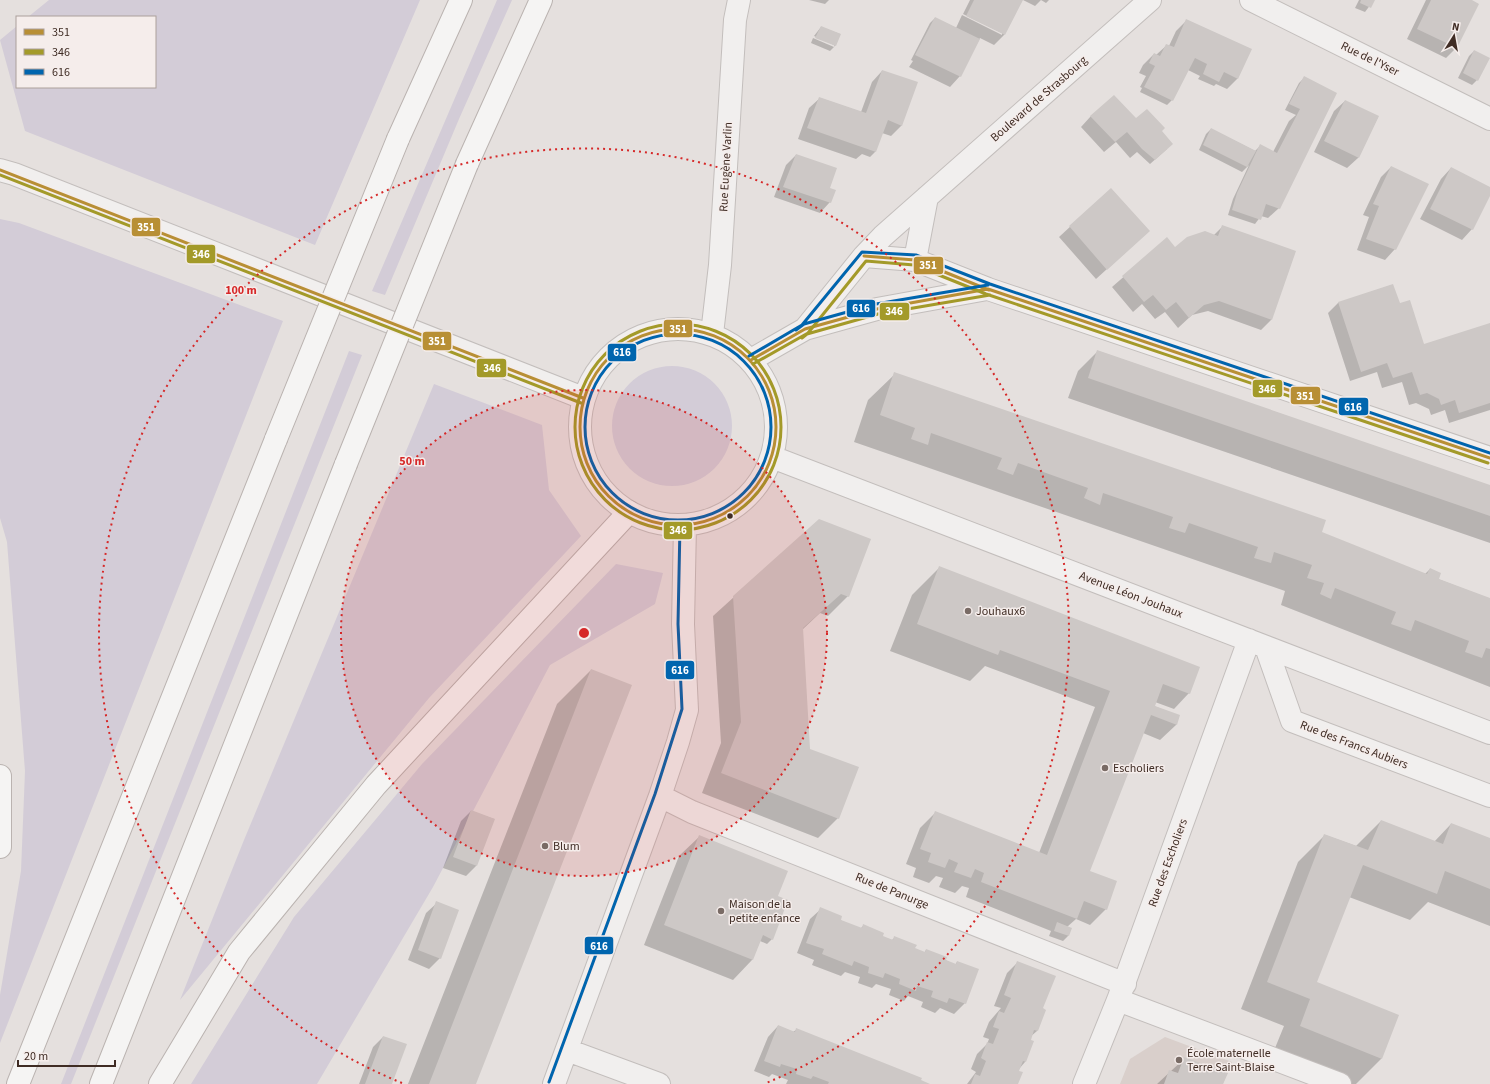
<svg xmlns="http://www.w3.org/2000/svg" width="1490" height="1084" viewBox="0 0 1490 1084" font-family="'Source Sans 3',sans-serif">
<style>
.built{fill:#d9cfcb}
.green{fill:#d3ccd7}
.shadow{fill:#0003}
.building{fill:#cdc8c6}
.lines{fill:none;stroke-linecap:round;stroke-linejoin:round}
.minor-casing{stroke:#c3bebc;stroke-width:24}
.highway-casing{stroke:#bab3b0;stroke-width:24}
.minor{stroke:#f1efee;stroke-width:22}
.highway{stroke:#f5f4f3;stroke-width:22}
.highway-bridge-casing{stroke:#bab3b0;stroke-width:24;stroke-linecap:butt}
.highway-bridge{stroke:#f5f4f3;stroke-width:22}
.bus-1-casing{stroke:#f5edeb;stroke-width:6}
.bus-2-casing{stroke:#f5edeb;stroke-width:6}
.bus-3-casing{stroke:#f5edeb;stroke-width:6}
.bus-1{stroke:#b88f35;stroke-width:3}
.bus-2{stroke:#a39a29;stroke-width:3}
.bus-3{stroke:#0065ae;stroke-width:3}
.ring{fill:none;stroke:#d62828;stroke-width:2;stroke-dasharray:2 4}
.bus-dot{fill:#3f2c24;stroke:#f5edeb;stroke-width:1.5}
.poi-dot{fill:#796b65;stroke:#f5edeb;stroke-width:1.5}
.labels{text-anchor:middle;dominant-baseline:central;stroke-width:3;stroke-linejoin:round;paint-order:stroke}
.street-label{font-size:12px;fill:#3f2c24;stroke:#f5edeb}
.poi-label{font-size:12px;fill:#3f2c24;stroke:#f5edeb;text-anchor:start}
.centre{fill:#d62828;stroke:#f5edeb;stroke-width:2}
.ring-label{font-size:12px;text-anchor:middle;font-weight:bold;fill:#d62828;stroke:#f5edeb;stroke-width:3;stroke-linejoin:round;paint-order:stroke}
.line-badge{stroke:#f5edeb;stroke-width:1.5}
.badge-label{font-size:11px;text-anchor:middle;font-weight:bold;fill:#fff}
</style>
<rect width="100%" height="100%" fill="#e5e0de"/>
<path class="built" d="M1165 1037 1232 1062 1223 1084H1120L1130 1059Z"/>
<path class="green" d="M49 0H420L315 245 25 131 0 40 17 26V87H155V17H28Z
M497 0H512L459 119 385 295 372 291Z
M0 219 19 223 283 321 0 1043V995L21 871 25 771 7 542 0 518Z
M349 351 362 355 71 1084H61Z
M612 426a60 60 0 1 1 120 0a60 60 0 1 1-120 0Z
M434 384 542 425 549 490 581 536 429 698 180 1000 244 840Z
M616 564 663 573 655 604 550 665 433 887 317 1084H191L294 917 422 764Z"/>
<path class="shadow" d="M809 0H829L825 4Z
M970 0H1022L1004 35 994 45 980 38 960 76 950 87 909 67 913 61 911 60 930 23 935 18 956 28 962 15 1002 35V33L963 14Z
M1023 0H1049L1046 3 1041 0 1035 6Z
M1359 0H1374L1365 12 1355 8Z
M1426 0H1469L1478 4 1456 48 1446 58 1407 39Z
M1186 21 1238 78 1227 89 1216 84 1214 86 1198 79 1200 76 1188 70 1172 100 1167 105 1140 92 1142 88 1140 87 1146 76 1139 73 1143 65 1154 54 1156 55 1167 45 1169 46 1176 31Z
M821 27 840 34 834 47V45L814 36Z
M813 38 834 47 830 51 811 43Z
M1474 51 1477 80 1472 85 1458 78 1469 56Z
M882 71 902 125 891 136 882 133 875 152 870 157 862 154 856 159 798 139 809 108 820 98 861 112 872 82Z
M1304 78 1335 93 1279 208 1268 218 1261 216 1255 224 1228 215 1233 199 1249 165 1242 172 1199 150 1206 134 1211 129 1255 151 1260 146 1273 152 1289 121 1296 115 1285 110 1299 83Z
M1345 101 1378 117 1358 158 1347 168 1314 152 1334 111Z
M1091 116 1136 120 1161 131 1167 149 1150 164 1137 152 1130 158 1116 142 1104 152 1081 127Z
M796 155 829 188 830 202 820 213 774 197 786 165Z
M1391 167 1395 249 1385 260 1357 250 1369 217 1363 215 1381 177Z
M1451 168 1490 188V194L1472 229 1462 240 1420 219 1441 179Z
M1111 189 1149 231 1096 279 1059 237Z
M1222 227 1295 252 1271 320 1261 330 1208 311 1192 315 1178 328 1165 312 1155 319 1142 304 1133 312 1112 287 1167 239 1175 248 1214 235Z
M1392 285 1399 305 1424 345 1490 324V410L1449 423 1445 410 1431 415 1429 409 1416 403 1409 405 1402 382 1382 388 1377 372 1350 381 1328 313 1338 303Z
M1098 351 1490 486V543L1068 398 1078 371Z
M895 374 1321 533 1425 574 1430 569 1438 579 1490 599V687L1281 605 1285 591 854 442 868 400Z
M819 520 848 596 828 616 820 613 802 630 809 749 838 818 818 838 702 793 721 743 713 616Z
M939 568 1189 693 1174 709 1155 702 1154 706 1179 716 1176 725 1160 740 1143 733 1089 871 1106 909 1090 925 1076 919 1067 927 1071 929 1068 936 1063 941 1049 936 1051 931 966 897 969 888 962 886 955 893 939 887 943 878 936 876 929 883 913 877 916 868 906 864 920 828 935 813 1039 853 1095 707 985 666 970 681 890 651 912 595Z
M591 670 474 1084H408L557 704Z
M471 811 494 819 476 866 466 876 443 868 461 821Z
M1381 821 1434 842 1451 824 1490 839V926L1428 902 1410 920 1349 897 1315 982 1397 1016 1381 1059 1356 1084H1350L1273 1053 1284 1026 1241 1009 1298 862 1325 835 1356 846Z
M699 837 777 896 772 939 767 944 760 941 752 960 733 980 644 945 679 856Z
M437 903 440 958 429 969 408 960 426 913Z
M821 909 840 920 860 929 863 926 882 937 892 940 895 937 914 949 924 953 926 950 955 965 957 962 965 1003 954 1014 940 1008 935 1013 921 1007 923 1002 908 996 904 1001 889 995 891 989 876 984 872 988 858 983 860 977 845 972 841 976 812 965 814 960 797 953 810 919Z
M1017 963 1042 1009 1037 1031 1030 1037 1025 1062 1019 1069 1017 1084H967L976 1072 971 1069 977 1054 987 1044 989 1039 983 1037 989 1022 1001 1008 994 1006 1007 973Z
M778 1026 793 1032 796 1030 928 1084H786L788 1080 772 1074 769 1077 754 1071 768 1037Z
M383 1037 391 1084H359L373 1047Z
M1185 1058 1222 1084H1157Z"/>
<path class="building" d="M974 0H1023L1005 35 966 16Z
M1361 0H1375L1371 8 1360 3Z
M1431 0H1472L1479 4 1457 48 1417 29Z
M935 17 980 39 961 77 915 55Z
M1186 19 1252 49 1238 79 1224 72 1219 82 1203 74 1207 64 1195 58 1173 101 1144 87 1155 66 1149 63 1154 53 1160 56 1166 44 1174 47Z
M821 26 841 34 836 46 815 38Z
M1474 50 1490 58 1478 81 1463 73Z
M882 70 918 82 902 126 888 120 876 152 807 128 819 97 866 113Z
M1304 76 1337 93 1280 209 1266 204 1261 220 1232 210 1237 193 1260 144 1277 153 1300 109 1289 104Z
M1114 95 1136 118 1147 109 1165 128 1162 131 1173 144 1155 160 1142 149 1127 132 1115 142 1090 116Z
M1345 100 1379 116 1359 158 1324 141Z
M1211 128 1256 151 1247 167 1203 145Z
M796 154 837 168 830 188 836 190 831 203 783 187Z
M1391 166 1429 184 1396 250 1366 239 1379 206 1373 204Z
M1451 167 1490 187V196L1473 230 1430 209Z
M1111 188 1150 231 1107 270 1069 226Z
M1222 225 1296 251 1272 320 1219 301 1204 305 1189 318 1176 302 1166 310 1153 295 1144 302 1122 276 1167 237 1175 247 1187 237 1205 231 1218 236Z
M1393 284 1400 303 1410 300 1424 344 1490 323V403L1459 413 1455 400 1441 405 1439 399 1427 393 1420 395 1412 372 1393 378 1387 363 1361 372 1338 302Z
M1097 350 1490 485V516L1088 378Z
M894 372 1326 520 1322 532 1427 574 1430 568 1441 573 1439 579 1490 598V649L1486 648 1482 658 1465 652 1469 641 1415 620 1411 631 1391 624 1396 612 1335 588 1331 599 1320 594 1324 583 1307 578 1312 565 1274 552 1271 563 1254 558 1258 547 1189 523 1185 533 1169 528 1173 517 1103 493 1100 505 1084 498 1088 488 1018 463 1013 475 997 469 1002 458 931 433 928 445 911 439 915 428 880 415Z
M819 519 871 539 849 597 841 594 803 628 810 749 859 767 839 819 721 773 741 722 733 596Z
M939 566 1200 667 1190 694 1163 684 1155 706 1180 715 1177 725 1151 715 1090 871 1117 881 1107 910 1084 901 1077 919 981 882 984 873 975 869 971 878 954 872 958 863 949 859 945 868 928 862 931 853 920 849 935 811 1047 855 1110 691 1000 650 998 655 917 624Z
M591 669 632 685 476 1084H429Z
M471 810 495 819 477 866 453 857Z
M1381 820 1443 844 1451 823 1490 838V889L1445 871 1437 894 1363 865 1317 982 1399 1015 1382 1059 1300 1026 1310 999 1267 982 1324 834 1368 850Z
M699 835 788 871 778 896 788 900 773 940 763 935 753 960 664 925Z
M436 901 459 910 441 959 418 950Z
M820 907 842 916 841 920 862 928 863 924 884 933 883 936 893 940 894 936 917 945 915 948 925 952 926 949 947 957 946 960 956 964 957 961 979 969 966 1004 949 998 947 1003 931 997 933 991 917 986 916 991 899 984 900 979 885 973 883 978 868 973 869 967 854 961 852 966 822 954 824 949 806 943Z
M1057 922 1072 928 1069 936 1054 931Z
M1017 961 1056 976 1043 1008 1046 1010 1038 1031 1034 1030 1031 1040 1034 1041 1026 1062 1023 1061 1019 1071 1023 1072 1018 1084H971L975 1074 980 1076 986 1061 981 1058 987 1042 993 1044 999 1029 993 1027 999 1011 1004 1013 1011 998 1004 995Z
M778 1025 795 1032 796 1028 922 1078 921 1080 930 1084H828L829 1082 813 1076 811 1079 796 1074 797 1069 781 1064 780 1067 764 1061Z
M383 1036 407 1044 392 1084H365Z
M1184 1057 1228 1073 1223 1084H1164L1169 1070 1178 1073Z"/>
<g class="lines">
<defs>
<path id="minor" d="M1251 0 1490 119
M0 170 14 174 583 398
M864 256 915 260 988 289 1490 458
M915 260 927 197
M580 427a98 98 0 1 1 196 0a98 98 0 1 1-196 0Z
M805 329 864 256 883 236 1150 0
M712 334 720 265 735 20 739 0
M751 360 805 329 877 309 987 289
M772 457 1490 733
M1266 647 1292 721 1490 796
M660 796 692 812 1125 984
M1118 1000 1340 1084
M567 1050 659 1084
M554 1084 660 796 678 742 687 710 683 624 685 525
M1084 1084 1118 1000 1249 640"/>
<path id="highway" d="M398 139 461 0
M467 164 541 0
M0 776V847
M18 1084 276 439
M101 1084 346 464
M160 1084 239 952 376 785 629 512"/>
</defs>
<use href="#minor" class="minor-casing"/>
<use href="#highway" class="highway-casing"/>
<use href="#minor" class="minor"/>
<use href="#highway" class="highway"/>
<defs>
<path id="highway-bridge" d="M276 439 398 139
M346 464 467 164"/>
</defs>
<use href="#highway-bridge" class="highway-bridge-casing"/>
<use href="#highway-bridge" class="highway-bridge"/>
<defs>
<path id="bus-1" d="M0 170 583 398
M864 256 915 260 989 290
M580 427a98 98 0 1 1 196 0a98 98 0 1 1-196 0Z
M751 360 805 329 877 309 988 289 1490 458"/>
<path id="bus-2" d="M0 175 581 403
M575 427a103 103 0 1 1 206 0a103 103 0 1 1-206 0Z
M802 338 807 334 878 314 990 295
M753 364 808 333 866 261 914 265 986 294 1488 463"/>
<path id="bus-3" d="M796 330 804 324 876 304 988 285
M585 427a93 93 0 1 1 186 0a93 93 0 1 1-186 0Z
M749 356 802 325 862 252 916 255 990 284 1490 453
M549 1082 655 794 682 709 678 624 680 525"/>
</defs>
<use href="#bus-1" class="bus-1-casing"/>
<use href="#bus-2" class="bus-2-casing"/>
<use href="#bus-3" class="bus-3-casing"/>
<use href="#bus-1" class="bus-1"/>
<use href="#bus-2" class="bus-2"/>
<use href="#bus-3" class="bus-3"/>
</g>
<circle cx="584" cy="633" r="243" fill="#d62828" fill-opacity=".12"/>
<g class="ring">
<circle cx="584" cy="633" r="243"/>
<path d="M402 1083A485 485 0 1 1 766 1083"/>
</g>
<circle class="bus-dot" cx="730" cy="516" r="3.5"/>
<g class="poi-dot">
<circle cx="968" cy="611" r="4"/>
<circle cx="1105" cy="768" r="4"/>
<circle cx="545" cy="846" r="4"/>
<circle cx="721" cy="911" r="4"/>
<circle cx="1179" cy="1060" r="4"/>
</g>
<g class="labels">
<g class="street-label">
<text transform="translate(1370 59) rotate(26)">Rue de l'Yser</text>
<text transform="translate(1039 99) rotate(-41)">Boulevard de Strasbourg</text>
<text transform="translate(726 167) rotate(-87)">Rue Eugène Varlin</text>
<text transform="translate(1131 595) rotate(21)">Avenue Léon Jouhaux</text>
<text transform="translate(1354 745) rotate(21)">Rue des Francs Aubiers</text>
<text transform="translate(1168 863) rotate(-70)">Rue des Escholiers</text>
<text transform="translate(892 891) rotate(22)">Rue de Panurge</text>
</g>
<g class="poi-label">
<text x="976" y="611">Jouhaux6</text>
<text x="1113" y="768">Escholiers</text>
<text x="553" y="846">Blum</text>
<text x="729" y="904">Maison de la<tspan x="729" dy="14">petite enfance</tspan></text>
<text x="1187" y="1053">École maternelle<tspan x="1187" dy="14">Terre Saint-Blaise</tspan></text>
</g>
</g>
<circle cx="584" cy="633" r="6" class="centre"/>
<g class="ring-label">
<text x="241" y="294">100 m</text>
<text x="412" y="465">50 m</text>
</g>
<g class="line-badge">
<rect x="131" y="217" width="30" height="20" rx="4" fill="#b88f35"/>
<rect x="186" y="244" width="30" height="20" rx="4" fill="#a39a29"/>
<rect x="913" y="256" width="31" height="19" rx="4" fill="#b88f35"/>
<rect x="846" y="299" width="30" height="19" rx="4" fill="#0065ae"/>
<rect x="879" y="302" width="31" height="19" rx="4" fill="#a39a29"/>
<rect x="663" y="319" width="30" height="19" rx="4" fill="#b88f35"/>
<rect x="422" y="331" width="30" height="20" rx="4" fill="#b88f35"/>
<rect x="607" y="343" width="30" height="19" rx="4" fill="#0065ae"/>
<rect x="476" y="358" width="31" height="20" rx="4" fill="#a39a29"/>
<rect x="1252" y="379" width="31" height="19" rx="4" fill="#a39a29"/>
<rect x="1290" y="386" width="31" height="19" rx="4" fill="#b88f35"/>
<rect x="1338" y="397" width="31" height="19" rx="4" fill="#0065ae"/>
<rect x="663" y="521" width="30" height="19" rx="4" fill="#a39a29"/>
<rect x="665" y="660" width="30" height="20" rx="4" fill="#0065ae"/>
<rect x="584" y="936" width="30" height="19" rx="4" fill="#0065ae"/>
</g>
<g class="badge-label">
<text x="146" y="231">351</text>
<text x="201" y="258">346</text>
<text x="928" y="269">351</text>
<text x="861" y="312">616</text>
<text x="894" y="315">346</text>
<text x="678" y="333">351</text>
<text x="437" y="345">351</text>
<text x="622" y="356">616</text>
<text x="492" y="372">346</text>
<text x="1267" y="393">346</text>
<text x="1305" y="400">351</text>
<text x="1353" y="411">616</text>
<text x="678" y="534">346</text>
<text x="680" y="674">616</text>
<text x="599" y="950">616</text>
</g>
<rect x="16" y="16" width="140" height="72" fill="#f5edeb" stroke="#aca09b"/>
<rect x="24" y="29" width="20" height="6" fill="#b88f35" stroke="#aca09b"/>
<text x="52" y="36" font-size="12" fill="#3f2c24">351</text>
<rect x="24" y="49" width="20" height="6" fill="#a39a29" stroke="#aca09b"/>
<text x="52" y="56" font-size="12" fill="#3f2c24">346</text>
<rect x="24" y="69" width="20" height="6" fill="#0065ae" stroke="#aca09b"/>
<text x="52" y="76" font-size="12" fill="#3f2c24">616</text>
<g transform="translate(1454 36) rotate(11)" stroke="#f5edeb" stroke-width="3" paint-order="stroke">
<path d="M0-3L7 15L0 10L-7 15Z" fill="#3f2c24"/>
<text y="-6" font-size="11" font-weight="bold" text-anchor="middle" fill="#3f2c24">N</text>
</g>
<path d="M18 1060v6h97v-6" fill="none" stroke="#3f2c24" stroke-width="2"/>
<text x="24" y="1060" font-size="12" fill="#3f2c24" stroke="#f5edeb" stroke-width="3" paint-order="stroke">20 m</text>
</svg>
